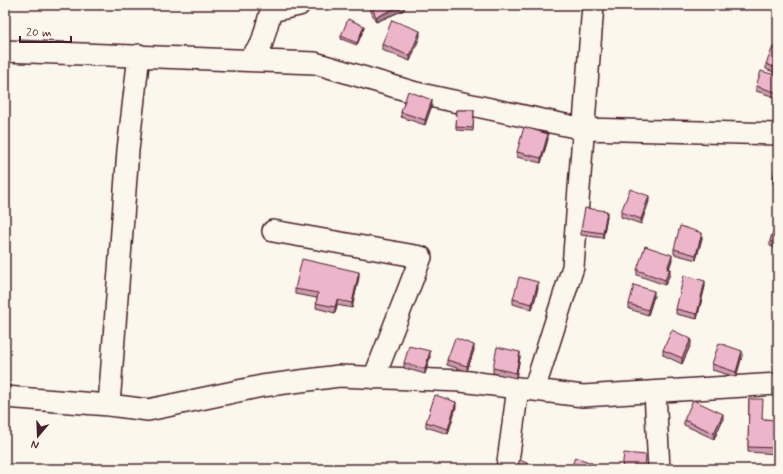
<svg xmlns="http://www.w3.org/2000/svg" width="783" height="474" viewBox="0 0 783 474" font-family="Mynerve,sans-serif">
<style>
.lines{fill:none;stroke-linecap:round;stroke-linejoin:round}
.minor-casing{stroke:#4a1f2b;stroke-width:24}
.minor{stroke:#fbf7ec;stroke-width:21}
.wall{fill:#cc9cae;stroke:#4a1f2b}
.shaded-wall{fill:#a67f8d;stroke:#4a1f2b}
.building{fill:#edb5ca;stroke:#4a1f2b}
</style>
<rect width="100%" height="100%" fill="#fbf7ec"/>
<filter id="ink" filterUnits="userSpaceOnUse"><feTurbulence type="fractalNoise" baseFrequency=".025" numOctaves="2"/><feDisplacementMap in="SourceGraphic" scale="8" xChannelSelector="R" yChannelSelector="G"/><feConvolveMatrix kernelMatrix="1 2 1 2 8 2 1 2 1" color-interpolation-filters="sRGB"/></filter>
<g filter="url(#ink)">
<g class="lines">
<defs>
<path id="minor" d="M5 51 315 63 416 93 584 129 778 134
M248 60 261 46 271 11 299 5
M273 231 421 257 374 378
M534 390 573 267 593 5
M655 392 659 469
M5 397 109 405 148 410 262 386 339 376 461 381 583 396 778 384
M109 405 128 150 139 55
M507 469 518 388"/>
</defs>
<use href="#minor" class="minor-casing"/>
<use href="#minor" class="minor"/>
</g>
<path class="wall" d="M368 5H404V10L376 22Z
M364 28 357 45 341 39V36Z
M420 36 410 61 382 50V44Z
M778 49V74L766 69V64Z
M778 76V98L756 91V86Z
M432 105 425 125 401 117V112Z
M457 110H474L473 131 456 130Z
M548 139 541 163 517 157V152Z
M778 158V185L773 184V179Z
M649 201 641 224 621 217V212Z
M607 216 603 238 581 235V230Z
M778 216V249L770 246V241Z
M702 238 696 260 674 254V249Z
M672 260 669 269 670 274 665 285 637 275V270Z
M359 277 352 308 337 305 335 313 316 308 317 298 295 294V289Z
M778 282V293H776V288Z
M705 286 697 319 676 314V309Z
M538 288 532 310 513 304V299Z
M654 296 648 315 629 309V304Z
M691 344 682 364 663 355V350Z
M474 350 467 371 447 365V360Z
M742 356 736 377 712 370V364Z
M430 357 425 374 404 368V363Z
M520 357 516 378 493 373V368Z
M749 399 763 419 778 420V454L748 452Z
M456 407 448 434 426 427V422Z
M723 419 714 439 684 425V420Z"/>
<path class="shaded-wall" d="M403 5H404V10L376 22V17Z
M364 26V28L357 45V43Z
M420 31V36L410 61V56Z
M432 100V105L425 125V120Z
M548 134V139L541 163V158Z
M649 196V201L641 224V219Z
M607 211V216L603 238V233Z
M702 233V238L696 260V255Z
M672 255V260L667 274V269Z
M670 269V274L665 285V280Z
M359 272V277L352 308V303Z
M705 281V286L697 319V314Z
M538 282V288L532 310V304Z
M654 291V296L648 315V310Z
M337 300V305L335 313V307Z
M691 339V344L682 364V358Z
M474 345V350L467 371V366Z
M430 351V357L425 374V369Z
M742 351V356L736 377V372Z
M520 352V357L516 378V373Z
M456 402V407L448 434V429Z
M723 414V419L714 439V433Z"/>
<path class="building" d="M371 5H403L376 17Z
M348 19 364 26 357 43 341 36Z
M392 20 420 31 410 56 382 44Z
M773 47 778 49V69L766 64Z
M761 71 778 76V93L756 86Z
M408 91 432 100 425 120 401 112Z
M457 110H474L473 128 456 127Z
M524 127 548 134 541 158 517 152Z
M778 158V180L773 179Z
M630 189 649 196 641 219 621 212Z
M585 208 607 211 603 233 581 230Z
M778 216V244L770 241Z
M680 226 702 233 696 255 674 249Z
M645 246 672 255 667 269H670L665 280 637 270Z
M302 259 359 272 352 303 337 300 335 307 316 303 318 293 295 289Z
M684 275 705 281 697 314 676 309Z
M519 277 538 282 532 304 513 299Z
M634 285 654 291 648 310 629 304Z
M672 330 691 339 682 358 663 350Z
M455 338 474 345 467 366 447 360Z
M719 343 742 351 736 372 712 364Z
M409 346 430 351 425 369 404 363Z
M497 347 520 352 516 373 493 368Z
M435 395 456 402 448 429 426 422Z
M749 399H763L762 419 778 420V448L748 447Z
M693 400 723 414 714 433 684 420Z
M624 453 646 455 645 469H622Z
M575 457 592 463 590 469H571Z
M520 460 540 469H516Z"/>
</g>
<rect width="783" height="474" fill="none" stroke="#fbf7ec" stroke-width="20"/>
<rect x="10" y="10" width="763" height="454" fill="none" stroke="#4a1f2b" stroke-width="1.5" filter="url(#ink)"/>
<g transform="translate(38 436) rotate(199)" stroke="#fbf7ec" stroke-width="3" paint-order="stroke">
<path d="M0-3L7 15L0 10L-7 15Z" fill="#4a1f2b"/>
<text y="-6" font-size="11" font-weight="bold" text-anchor="middle" fill="#4a1f2b">N</text>
</g>
<path d="M20 36v6h51v-6" fill="none" stroke="#4a1f2b" stroke-width="2"/>
<text x="26" y="36" font-size="12" fill="#4a1f2b" stroke="#fbf7ec" stroke-width="3" paint-order="stroke">20 m</text>
</svg>
